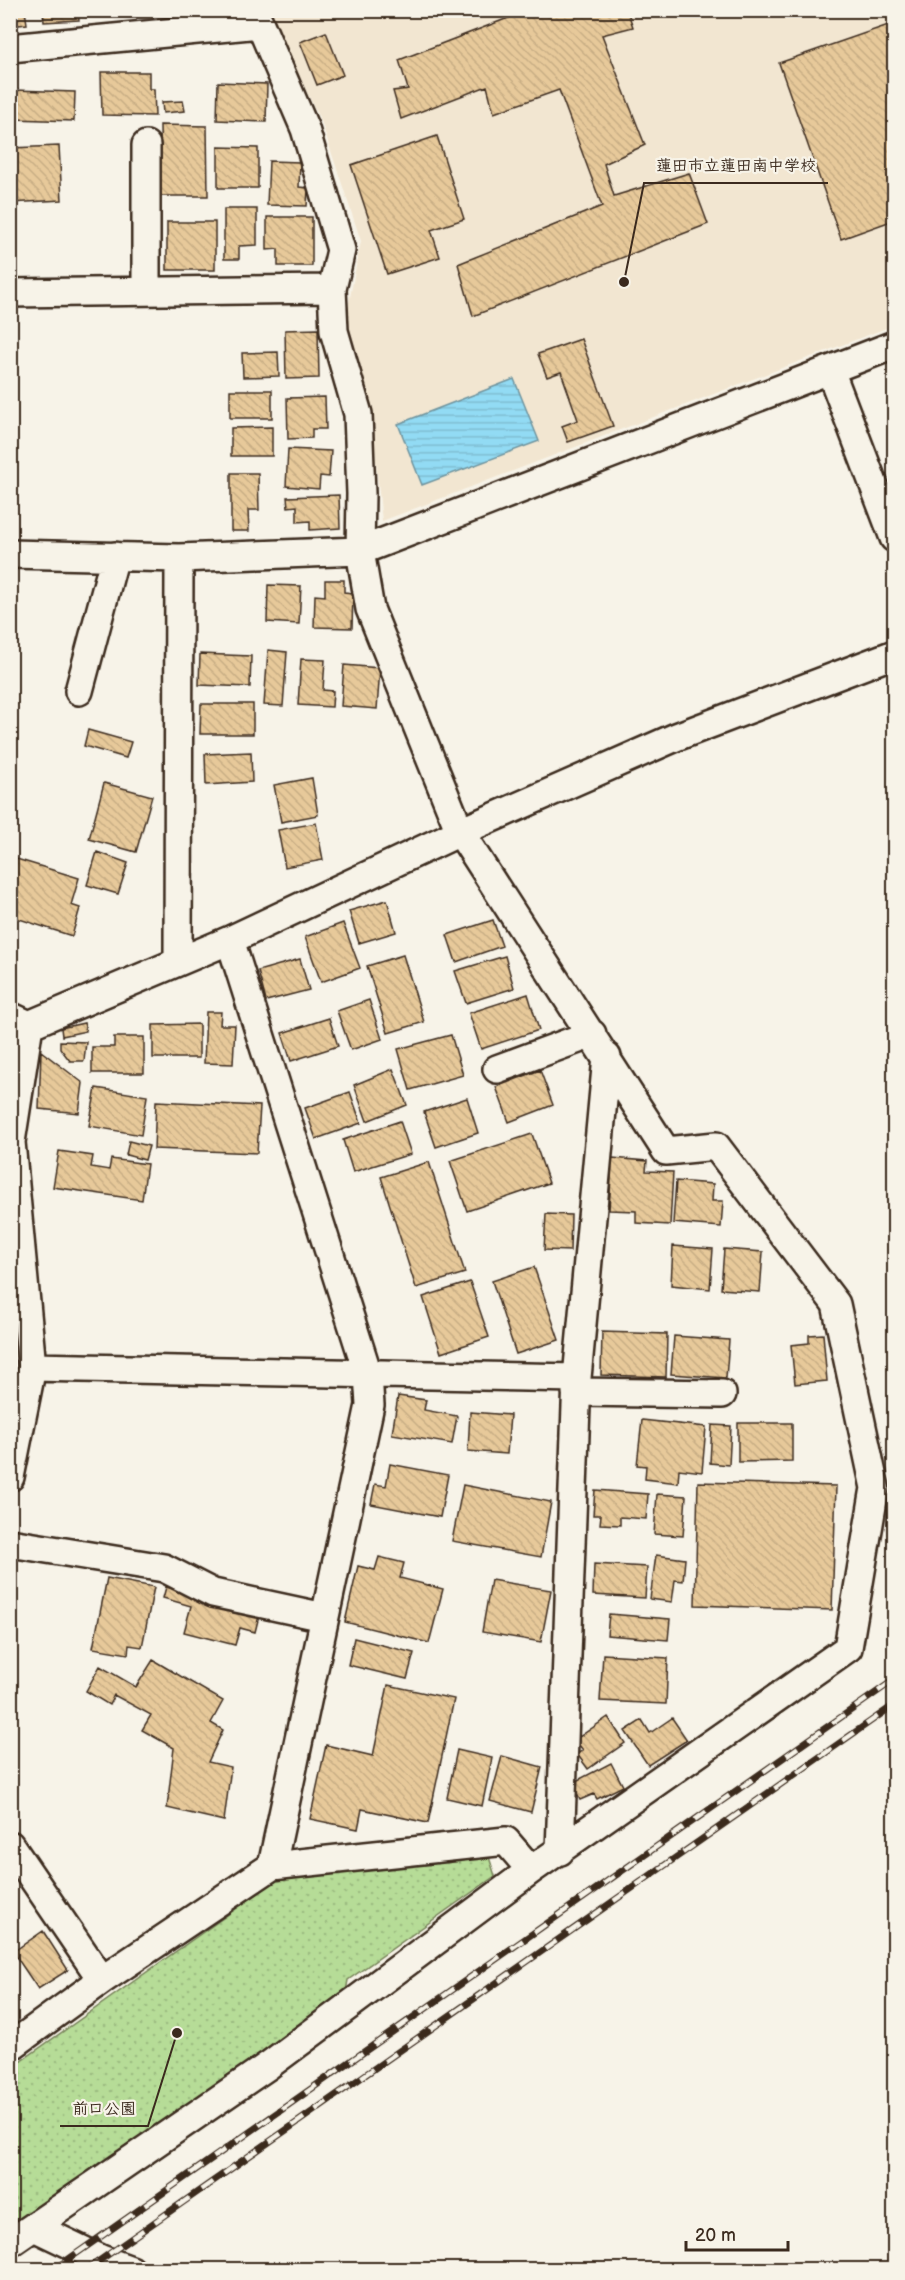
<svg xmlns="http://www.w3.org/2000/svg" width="905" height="2280" viewBox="0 0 905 2280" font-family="'Balsamiq Sans','Klee One',sans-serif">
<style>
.built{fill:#f2e6d1}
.grass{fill:url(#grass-dots);stroke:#78835a;stroke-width:1.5}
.water{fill:url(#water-rules);stroke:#6f949e;stroke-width:1.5}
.building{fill:url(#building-back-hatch);stroke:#3b2a1e;stroke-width:1.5}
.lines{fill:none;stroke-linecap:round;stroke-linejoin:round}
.street-casing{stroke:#3b2a1e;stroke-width:32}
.street{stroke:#f7f3e8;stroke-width:27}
.rail-casing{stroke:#3b2a1e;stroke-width:7}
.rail{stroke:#f7f3e8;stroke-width:4.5;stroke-dasharray:14;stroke-linecap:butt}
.leader{fill:none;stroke:#3b2a1e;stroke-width:2}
.callout-dot{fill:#3b2a1e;stroke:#f7f3e8;stroke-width:2}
.callout-label{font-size:16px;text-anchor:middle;font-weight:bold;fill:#3b2a1e;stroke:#f7f3e8;stroke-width:4.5;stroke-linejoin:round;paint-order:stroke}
</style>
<defs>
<pattern id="grass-dots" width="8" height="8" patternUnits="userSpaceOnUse" patternTransform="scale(1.5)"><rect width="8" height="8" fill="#b6dc97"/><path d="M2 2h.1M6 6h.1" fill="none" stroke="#9dbd82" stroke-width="1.8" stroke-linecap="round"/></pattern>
<pattern id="water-rules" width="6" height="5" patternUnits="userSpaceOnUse" patternTransform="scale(1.5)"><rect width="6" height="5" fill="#92dbf4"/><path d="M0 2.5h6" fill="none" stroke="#7fbcd1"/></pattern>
<pattern id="building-back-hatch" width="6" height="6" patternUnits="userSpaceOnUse" patternTransform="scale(1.5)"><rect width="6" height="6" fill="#e7c99a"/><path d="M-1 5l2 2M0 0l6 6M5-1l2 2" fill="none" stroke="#c7ad84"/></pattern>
</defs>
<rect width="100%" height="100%" fill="#f7f3e8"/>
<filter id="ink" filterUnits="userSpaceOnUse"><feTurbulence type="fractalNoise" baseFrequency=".0167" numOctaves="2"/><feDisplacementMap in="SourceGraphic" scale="12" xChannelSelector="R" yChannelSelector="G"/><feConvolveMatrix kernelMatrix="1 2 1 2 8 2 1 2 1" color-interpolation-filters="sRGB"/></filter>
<g filter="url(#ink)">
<path class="built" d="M267 11H894V325L382 521 370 403 345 323 361 241 321 121Z"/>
<path class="grass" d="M489 1857 495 1876 348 1980 345 1997 11 2233 10 2069 278 1879Z"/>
<path class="water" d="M514 379 539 441 422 485 398 424Z"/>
<path class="building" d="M10 10H25L27 24 10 26Z
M43 10H78L79 20 44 22Z
M529 10H627L633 27 602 35 645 145 604 164 614 196 689 173 708 224 473 316 458 264 602 206 559 90 494 113 487 86 401 119 393 91 408 89 399 60Z
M894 23V220L841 239 779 63Z
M326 32 343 75 317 85 300 42Z
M101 72H149V89H154L155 116 102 115Z
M218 82 267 84 266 122 217 120Z
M14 90 75 92 74 121 13 119Z
M183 101 185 111 163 113 162 102Z
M160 125 207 126 208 196H161Z
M437 136 464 219 431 230 440 257 387 274 351 165Z
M59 146 62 200 10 203V148Z
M218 147 258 148V188H218Z
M269 161 300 162 299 187 308 188 307 206 267 205Z
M224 209H257V245L239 246V259H224Z
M267 217H312V266H278V249L267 250Z
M167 222H215V270H167Z
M318 329 319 378 286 379 285 330Z
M581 339 613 426 568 442 562 426 578 420 561 372 547 377 538 354Z
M278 352 279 376 243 377 242 353Z
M230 390H272V418H230Z
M325 397 326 429H312V438L288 439 287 398Z
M272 427V456H231V428Z
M288 449 331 451 329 477 320 476 319 489 286 486Z
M231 473H258L259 510H248L249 531H231Z
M339 495 340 528 310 530V521L297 522V506L288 507 287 497Z
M325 580H344V592L353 593 352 628 314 627 315 595 325 596Z
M268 585 301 586 299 624 267 622Z
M268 650 287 652 283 706 264 705Z
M200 654 251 656 250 687 199 685Z
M301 659 325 660 323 690 333 691 332 707 298 705Z
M344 665 380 668 377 709 341 706Z
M201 704H253V734H200Z
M88 730 131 742 126 758 84 746Z
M251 752 252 782 206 785 205 754Z
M312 778 318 815 281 822 274 785Z
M104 783 152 796 136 852 89 839Z
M316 823 323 860 285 867 278 830Z
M97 852 128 863 118 894 87 885Z
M10 857 79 878 71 905 80 908 72 936 10 916Z
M387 900 396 932 359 943 349 911Z
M493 920 502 946 456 962 447 935Z
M343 923 360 968 321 982 305 937Z
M403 955 424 1022 388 1033 367 966Z
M505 956 514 988 466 1003 455 971Z
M300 959 309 990 266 1001 258 971Z
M528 994 539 1030 481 1049 469 1013Z
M369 1000 382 1039 351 1050 337 1011Z
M206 1012H221L220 1025H235L233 1064 204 1063Z
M329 1018 338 1046 291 1061 282 1033Z
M84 1023 86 1031 62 1036 61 1028Z
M199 1024V1058H153V1025Z
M451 1035 463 1075 410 1090 398 1049Z
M114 1037H144V1073H92V1047H114Z
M60 1041 86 1042 84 1061H70L60 1048Z
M41 1051 83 1083 79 1113 39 1109Z
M393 1069 407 1105 367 1121 354 1085Z
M540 1070 553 1105 509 1122 496 1087Z
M96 1088 147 1096 141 1135 89 1126Z
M350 1092 361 1123 316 1139 305 1108Z
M467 1098 478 1133 436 1147 424 1112Z
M156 1101 260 1106 257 1153 154 1149Z
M400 1121 411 1154 353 1172 343 1140Z
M532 1134 549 1183 467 1211 450 1161Z
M129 1141 149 1146 145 1160 126 1155Z
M59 1151 93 1156 91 1167 109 1170 111 1159 147 1164 142 1200 53 1187Z
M612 1158 647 1161 646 1171 673 1172 670 1225 636 1223V1211L609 1210Z
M429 1162 465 1273 416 1288 381 1177Z
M676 1181 713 1184 712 1201H723L721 1227 673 1223Z
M546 1214 571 1215 570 1251 544 1250Z
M673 1246 713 1249 710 1289 671 1285Z
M724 1249 763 1252 760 1292 721 1289Z
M534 1267 559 1340 516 1354 492 1281Z
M470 1282 489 1337 441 1353 423 1297Z
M602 1332 667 1334 666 1377 601 1375Z
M823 1334 827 1381 795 1384 791 1345 809 1343V1335Z
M674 1336 729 1340 726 1378 671 1374Z
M398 1396 426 1400 424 1410 457 1416 452 1444 392 1434Z
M470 1412 510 1415 507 1454 468 1451Z
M642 1420 706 1427 702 1472 679 1469 678 1483 645 1479 646 1466 637 1465Z
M738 1423H792V1461L738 1462Z
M712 1425 731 1426 729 1465 710 1463Z
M390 1464 448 1475 440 1517 371 1504 375 1484 386 1486Z
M698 1482 836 1486 832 1610 695 1605Z
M463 1485 551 1502 541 1557 452 1541Z
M595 1490 648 1494 646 1519 620 1517V1525L600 1524 601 1515H593Z
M657 1494 686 1496 683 1536 654 1534Z
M656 1555 685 1559 683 1581 675 1580 672 1602 650 1599Z
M379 1557 404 1563 400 1578 443 1589 429 1643 345 1622 358 1566 375 1570Z
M594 1564 647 1567 645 1598 593 1595Z
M107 1578 154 1587 142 1647 129 1645 128 1654 93 1648Z
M491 1580 551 1590 541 1642 482 1632Z
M166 1587 260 1612 255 1632 240 1628 235 1645 184 1632 191 1606 163 1598Z
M609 1614 670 1619 668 1640 607 1635Z
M354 1638 414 1653 407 1679 348 1665Z
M603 1654 668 1658 666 1704 600 1701Z
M153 1660 223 1701 211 1723 223 1730 208 1762 231 1767 224 1821 167 1808 174 1748 142 1730 151 1715 114 1695 109 1705 86 1691 100 1666 136 1687Z
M388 1685 454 1699 428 1823 362 1809 358 1829 310 1819 326 1745 373 1756Z
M608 1717 625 1743 588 1769 577 1754 583 1750 575 1740Z
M672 1718 687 1740 648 1765 625 1731 642 1720 650 1733Z
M457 1750 492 1758 482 1806 447 1798Z
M502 1756 542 1767 531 1812 490 1801Z
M611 1763 623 1786 597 1799 594 1794 580 1800 572 1783Z
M43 1931 68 1970 38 1989 13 1952Z"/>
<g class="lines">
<defs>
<path id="street" d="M10 48 260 24
M146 291V145
M10 293 332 289
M830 370 894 538
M10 554 179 558 360 551 894 345
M79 691 115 556
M230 940 368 1374 370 1405 272 1866
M178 962 179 558
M10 1016 29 1025 230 940 460 832 676 737 894 654
M497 1069 592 1034
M32 1367 577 1378
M576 1392 722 1394
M10 1477 32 1367 11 1142 29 1025
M10 1543 164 1568 213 1593 324 1617
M10 1845 102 1980
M560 1851 577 1378 607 1057
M10 2047 102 1980 272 1866 506 1841 531 1870
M34 2227 101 2259 131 2270
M10 2243 269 2065 531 1870 848 1648 875 1488 836 1304 716 1146 666 1151 460 832 370 609 360 551 361 494 358 414 334 331 332 289 341 250 305 129 254 10"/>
</defs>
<use href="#street" class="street-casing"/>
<use href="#street" class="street"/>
<defs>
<path id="rail" d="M53 2270 894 1680
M86 2270 894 1705"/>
</defs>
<use href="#rail" class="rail-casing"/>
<use href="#rail" class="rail"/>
</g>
</g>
<path class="leader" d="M624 282L644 183H828M177 2033L148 2126H60"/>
<g class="callout-dot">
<circle cx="624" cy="282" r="6"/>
<circle cx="177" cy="2033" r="6"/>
</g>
<g class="callout-label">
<text x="736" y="171">蓮田市立蓮田南中学校</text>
<text x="104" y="2114">前口公園</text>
</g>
<rect width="905" height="2280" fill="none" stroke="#f7f3e8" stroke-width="36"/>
<rect x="18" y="18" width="869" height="2244" fill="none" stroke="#3b2a1e" stroke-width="2" filter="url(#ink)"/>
<path d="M686 2241v9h102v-9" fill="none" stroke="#3b2a1e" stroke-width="3"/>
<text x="695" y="2241" font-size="18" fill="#3b2a1e" stroke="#f7f3e8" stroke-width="4.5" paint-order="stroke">20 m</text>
</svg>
